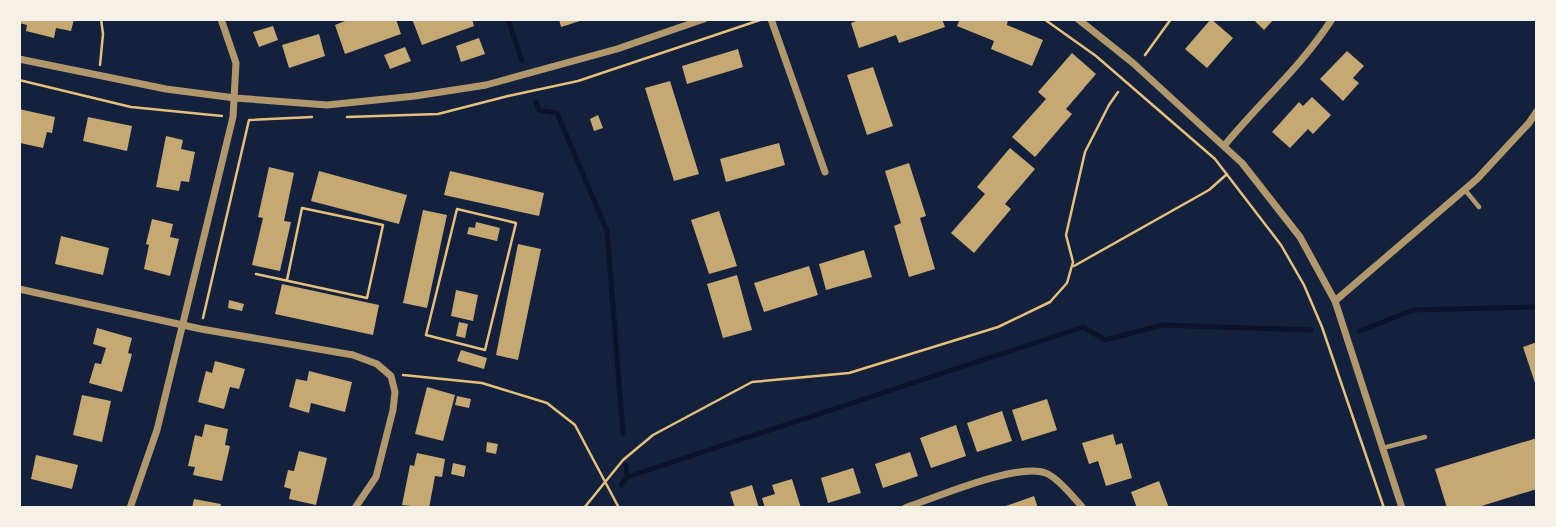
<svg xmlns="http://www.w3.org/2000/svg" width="1556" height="527" viewBox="0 0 1556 527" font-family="Barlow,sans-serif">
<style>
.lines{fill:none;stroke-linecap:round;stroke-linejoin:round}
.stream{stroke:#0b132b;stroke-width:5}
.building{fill:#c6a872}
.path{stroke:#e5c07b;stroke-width:2.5}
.service{stroke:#b1986c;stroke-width:4.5}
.minor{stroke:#b1986c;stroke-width:7}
</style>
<rect width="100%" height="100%" fill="#14213d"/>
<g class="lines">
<path class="stream" d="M508 19 522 61
M536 102 539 110 557 113 607 231 623 433
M1360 331 1413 310 1537 307
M626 465 627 477
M621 485 627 477 1083 327 1105 340 1162 325 1311 330"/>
</g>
<path class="building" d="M20 19H74L71 31 56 28 54 38 26 31 27 25 19 23Z
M350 19H396L401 34 345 54 335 25Z
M412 19H472L474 26 422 45Z
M559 19H583V20L561 27Z
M861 19H942L945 27 899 43 896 35 859 48 851 23Z
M960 19H1008L1007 25 1043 40 1032 66 991 49 994 41 957 26Z
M1211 19 1233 38 1207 68 1185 49Z
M1253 19H1274L1264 30Z
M273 26 278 40 259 47 253 32Z
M319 34 325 56 289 68 282 45Z
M479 38 485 54 461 62 456 46Z
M405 47 411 61 390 69 384 55Z
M738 49 743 67 687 84 682 66Z
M1347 51 1364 66 1353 78 1359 83 1343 101 1320 79Z
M1072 53 1096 74 1066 109 1072 114 1035 157 1012 137 1046 99 1038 92Z
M873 67 893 126 867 135 847 75Z
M670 81 699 174 674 181 645 88Z
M1312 97 1331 115 1313 134 1308 129 1290 148 1272 132 1299 102 1303 106Z
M19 109 55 117 52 133 47 132 43 148 20 143Z
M598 115 603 128 594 131 590 119Z
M88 117 132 126 127 151 83 141Z
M166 136 183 140 181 149 195 152 189 182 181 181 179 191 156 187Z
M779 143 785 165 726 182 720 159Z
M1010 148 1035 169 1005 204 1011 209 974 253 951 233 985 194 977 187Z
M909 163 926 216 920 218 935 269 909 277 894 226 901 223 885 171Z
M269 167 294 173 284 221 291 222 280 271 252 265 263 218 258 217Z
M319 171 407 195 399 224 311 201Z
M450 171 544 193 539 216 444 195Z
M423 210 447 215 427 308 403 303Z
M719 211 737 266 709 274 691 220Z
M152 219 173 224 170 237 179 239 170 276 144 269 149 245 146 244Z
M476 222 500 228 497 241 467 234 469 227 475 228Z
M61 236 109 248 103 275 55 264Z
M518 244 541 249 518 360 496 355Z
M864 250 872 277 826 290 819 264Z
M809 266 818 295 764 312 754 283Z
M737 275 752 330 723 338 707 284Z
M282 284 379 305 373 335 275 314Z
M456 290 478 295 473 321 451 316Z
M229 300 244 304 242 311 228 308Z
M459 322 468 324 465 338 456 336Z
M97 328 132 338 128 353 132 354 122 392 89 383 95 363 101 364 106 348 93 344Z
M1537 342V386H1536L1523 347Z
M461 350 487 358 484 369 457 361Z
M215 361 245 369 239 389 230 387 224 409 198 402 206 371 212 373Z
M309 371 352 382 345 412 311 403 309 413 289 407 296 379 307 381Z
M427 387 455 395 443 441 415 434Z
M82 395 111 401 102 442 73 435Z
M457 396 471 399 469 408 455 405Z
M1047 399 1057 430 1022 441 1012 410Z
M1002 411 1012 441 977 452 967 423Z
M205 424 228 429 225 445 230 446 222 481 193 475 195 467 188 466 195 435 202 437Z
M956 425 966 456 931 468 920 438Z
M1113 434 1116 445 1122 443 1132 478 1106 486 1098 461 1089 464 1082 443Z
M1537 438V489L1475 508H1447L1435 469Z
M487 442 498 444 496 454 486 452Z
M299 451 327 458 316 505 289 499 291 489 284 487 288 470 294 471Z
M910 452 918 476 883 488 875 464Z
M417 453 445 459 442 477 435 476 429 508 402 505 410 465 414 466Z
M36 455 78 465 72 489 31 479Z
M453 463 466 466 464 477 451 474Z
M853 468 861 493 828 503 821 478Z
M792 479 801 508H765L762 498 775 494 772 485Z
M1159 481 1169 508H1137L1131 492Z
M752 485 759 508H735L730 492Z
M1034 496 1038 508H1003V507Z
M194 499 221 504 220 508H192Z"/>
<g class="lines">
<path class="path" d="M1044 19 1096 56 1215 159 1281 245 1304 285 1322 327 1384 508
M1145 55 1171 19
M100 65 103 34 101 19
M19 80 131 107 222 116
M347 117 438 114 508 96 578 81 760 20
M457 209 516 223 485 350 426 335Z
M1074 266 1209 190 1227 174
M256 274 367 298 383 225 302 208 287 280
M203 318 249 120 312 117
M403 375 482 383 547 403 575 425 619 508
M584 508 623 460 653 435 752 382 849 373 998 327 1050 302 1067 283 1073 262 1066 235 1085 152 1109 105 1118 92"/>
<path class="service" d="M1465 190 1479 207
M1383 448 1425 437"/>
<path class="minor" d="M771 19 825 172
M1078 19 1133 63 1242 163 1300 237 1335 301 1402 508
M19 59 166 89 235 98 327 105 415 96 486 85 617 49 704 19
M1224 146C1259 103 1302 66 1332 19
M19 289 201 329 353 355 377 364 391 376 395 392 393 410 376 477 355 508
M1335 301 1477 179 1529 123 1537 111
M130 508 157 430 233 117 236 63 221 19
M905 508C934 498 1022 460 1048 474 1061 481 1073 497 1083 508"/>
</g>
<rect width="1556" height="527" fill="none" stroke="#f6f1e7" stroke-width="42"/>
</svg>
